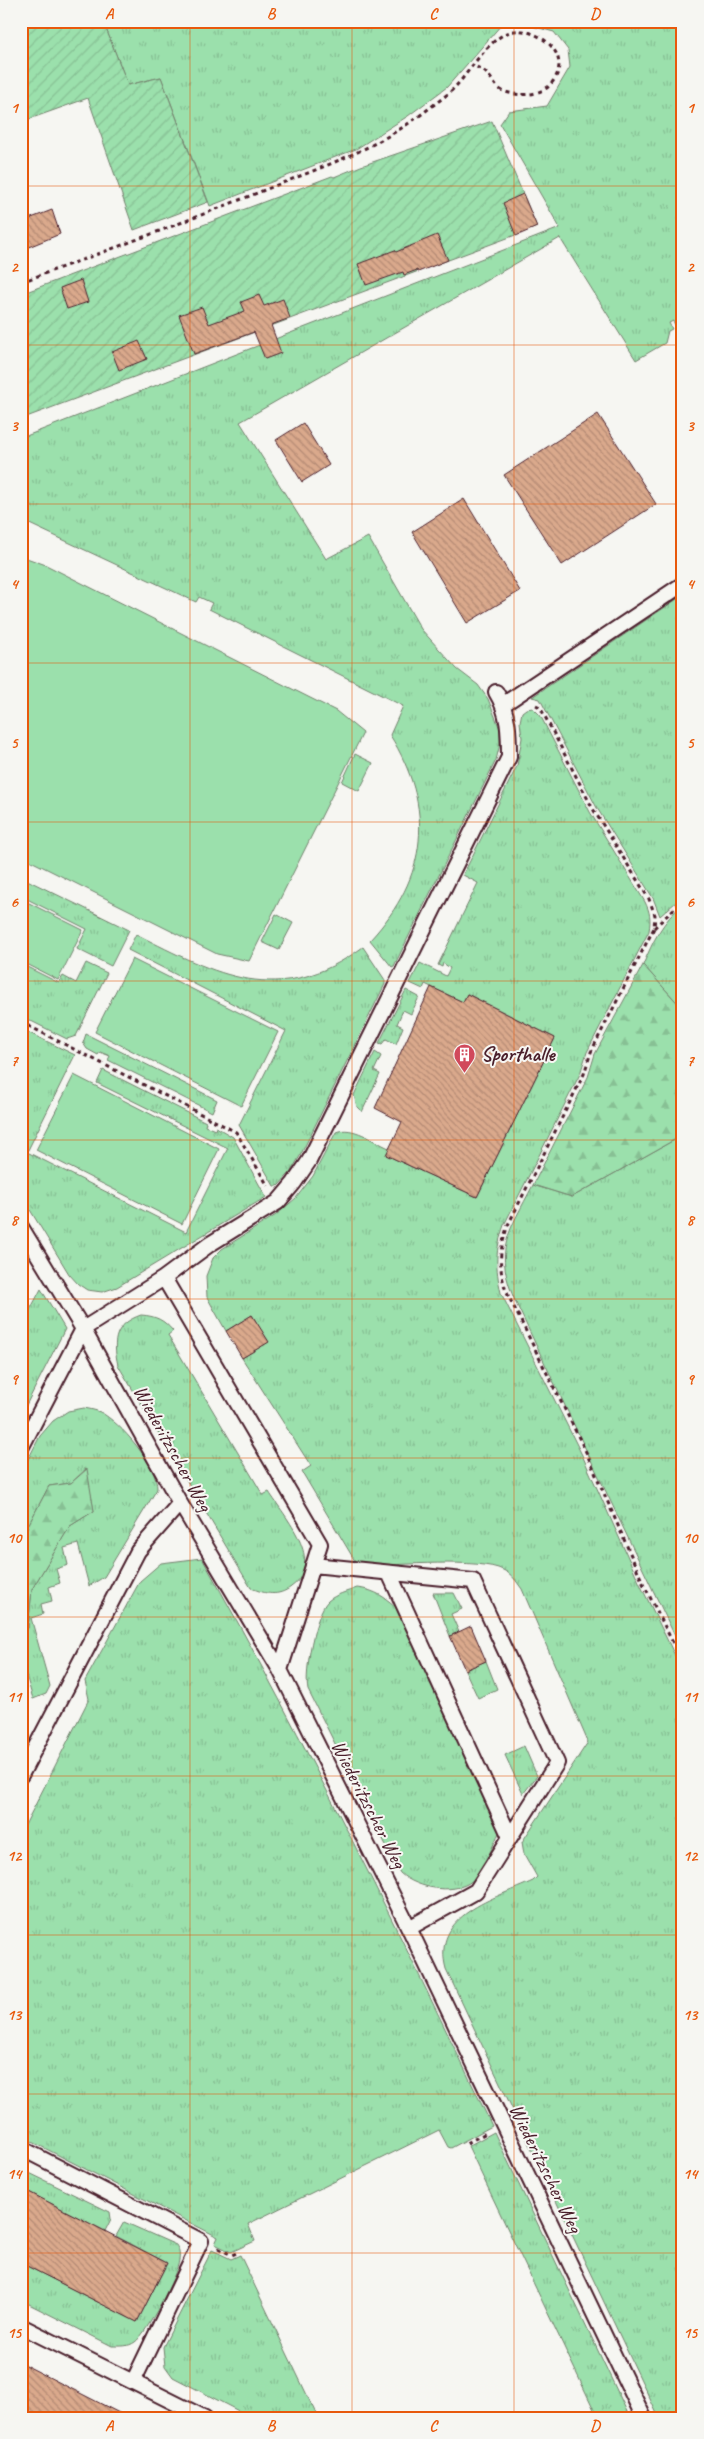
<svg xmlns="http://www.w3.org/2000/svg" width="704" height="2439" viewBox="0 0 704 2439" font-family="Caveat,sans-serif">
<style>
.grass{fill:url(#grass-tufts);stroke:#72806c}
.forest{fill:url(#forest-firs);stroke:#72806c}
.garden{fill:url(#garden-furrows);stroke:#72806c}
.pitch{fill:#9be0ac;stroke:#72806c}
.building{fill:url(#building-back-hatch);stroke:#4a1f2b}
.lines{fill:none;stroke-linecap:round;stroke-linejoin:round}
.service-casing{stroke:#4a1f2b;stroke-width:18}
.path{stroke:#4a1f2b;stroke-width:3;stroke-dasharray:4 4;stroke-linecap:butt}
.service{stroke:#f6f6f2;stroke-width:14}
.grid{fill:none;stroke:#e8590c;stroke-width:1;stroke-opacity:0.55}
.labels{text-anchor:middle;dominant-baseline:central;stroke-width:4;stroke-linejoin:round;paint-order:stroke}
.poi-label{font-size:21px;font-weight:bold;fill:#4a1f2b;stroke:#f6f6f2;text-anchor:start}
.street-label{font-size:21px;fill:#4a1f2b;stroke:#f6f6f2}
.neatline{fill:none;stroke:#e8590c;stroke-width:2}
.grid-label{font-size:16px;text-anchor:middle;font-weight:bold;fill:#e8590c}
</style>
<defs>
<pattern id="grass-tufts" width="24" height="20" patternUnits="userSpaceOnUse" patternTransform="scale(1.25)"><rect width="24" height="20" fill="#9be0ac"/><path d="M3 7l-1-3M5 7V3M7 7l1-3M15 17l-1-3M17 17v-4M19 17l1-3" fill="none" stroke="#87c094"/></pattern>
<pattern id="forest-firs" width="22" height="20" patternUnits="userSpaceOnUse" patternTransform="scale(1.25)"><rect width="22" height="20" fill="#9be0ac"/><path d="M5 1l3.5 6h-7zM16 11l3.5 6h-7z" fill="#87c094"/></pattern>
<pattern id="garden-furrows" width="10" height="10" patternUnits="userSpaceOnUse" patternTransform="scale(1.25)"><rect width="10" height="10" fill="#9be0ac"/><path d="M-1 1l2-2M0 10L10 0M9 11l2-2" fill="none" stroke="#87c094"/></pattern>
<pattern id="building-back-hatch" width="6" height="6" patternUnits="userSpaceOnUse" patternTransform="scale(1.25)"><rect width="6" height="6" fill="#daa98c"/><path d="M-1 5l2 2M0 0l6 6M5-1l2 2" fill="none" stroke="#b38973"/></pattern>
</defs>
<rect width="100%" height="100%" fill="#f6f6f2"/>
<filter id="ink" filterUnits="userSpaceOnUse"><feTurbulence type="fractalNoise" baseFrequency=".02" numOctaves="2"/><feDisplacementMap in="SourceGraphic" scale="10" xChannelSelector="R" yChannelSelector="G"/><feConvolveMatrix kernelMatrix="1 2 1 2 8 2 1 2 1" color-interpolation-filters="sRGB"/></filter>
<g filter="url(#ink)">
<path class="grass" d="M103 21H683V327H676L673 321 669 323 672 329 668 331 665 343 636 360 560 238 240 422 326 559 368 537 421 629 457 669 478 685 488 699 500 729V744L496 760 394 966 392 967 370 940C429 876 435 808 390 735L403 706 209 609 212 603 199 597 196 602 21 520V438L560 228 500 124 509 111 547 106 570 67 568 50 554 32 528 25 502 24 447 87 408 116 356 149 210 206 161 77 128 85Z
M683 595V896L660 916 653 898 597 808 540 699 532 697Z
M533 708 540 715 590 812 645 902C650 912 651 919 649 931L587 1052 580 1074 504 1225C495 1251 495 1266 501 1293L582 1455 640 1584 683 1672V2418H659L446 1969C431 1914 494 1899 533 1881L537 1877 524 1854 522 1842 588 1742 522 1589C516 1581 512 1574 503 1570 480 1558 397 1565 367 1566L355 1561 302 1472 311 1466 242 1358 268 1342 252 1315 226 1331 207 1297 206 1276 213 1258 222 1249 276 1215 296 1198 313 1176 336 1132C353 1125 373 1141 389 1148L386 1155 477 1197 555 1038 467 994 463 1002 425 984 423 989 410 983 420 963 446 976 450 968 443 963 442 967 438 965 478 883 463 875 517 766 522 738 520 722 522 712 526 709Z
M21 877 129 930 111 966 77 949 87 929 21 896Z
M683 904V1009L643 965C653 941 662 922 683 904Z
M136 934C217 975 279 1009 363 947L385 980V984L300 1156 290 1173 278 1186H274L239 1125 286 1031 128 950Z
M86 963 107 973 76 1036 67 1039 21 1016V964L59 983 63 976 76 983Z
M406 990 419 997 411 1014 403 1010 397 1024 403 1027 396 1044 386 1039 382 1044 379 1043Z
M21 1029 75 1055 27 1152 186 1232 228 1148 97 1083 103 1070 206 1122 205 1126 215 1130 216 1127 233 1137 266 1197 117 1287 102 1292 87 1290 78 1284 69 1274 21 1195Z
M86 1034 217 1100 212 1112 108 1060 110 1056 100 1052 98 1055 87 1049 83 1043Z
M375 1052 381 1056 374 1071 380 1074 362 1112 357 1107 354 1095Z
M683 1135V1653L516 1303C492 1250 509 1232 533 1185L572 1197Z
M41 1289 65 1329 21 1415V1327Z
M141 1315C156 1316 164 1320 173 1331L168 1335 263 1495 269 1492C285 1517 326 1562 291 1587 278 1597 266 1594 251 1588L118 1365C112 1340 115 1324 141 1315Z
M84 1408C89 1409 95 1410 100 1412 120 1422 158 1466 157 1489L104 1577 89 1586 78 1544 64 1548 68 1565 56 1569 60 1583 49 1587 52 1601 41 1604 43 1614 31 1618 50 1686 46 1694 33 1699 21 1658V1636L28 1628 32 1589 70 1526 94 1511 86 1469 71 1483 49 1486 21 1539V1473L40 1436 53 1421 68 1411Z
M202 1558C307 1744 400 1934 492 2126L451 2148 448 2147 439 2130 248 2224 255 2241 231 2252 215 2244 218 2237 21 2136V1833L89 1699 85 1681 140 1581 161 1563Z
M357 1588C376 1590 387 1598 401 1612L500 1831C493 1844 485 1867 476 1877 459 1897 417 1889 400 1873L308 1690C304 1672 315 1613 328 1601 336 1594 347 1592 357 1588Z
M433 1593H454L462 1609 451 1614 459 1632 450 1636Z
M486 1661 497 1689 478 1698 465 1670Z
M524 1746 537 1776 523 1794 505 1755Z
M494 2132 630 2418H598L468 2146Z
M21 2169 110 2212 111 2219 105 2231 21 2188Z
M124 2222 176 2245C179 2250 180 2254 179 2260 178 2274 146 2335 135 2342 128 2347 121 2346 112 2346L21 2300V2263L137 2322 167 2263 116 2236Z
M212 2250 231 2259 240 2255 318 2418H252L173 2377 165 2366 163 2347Z"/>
<path class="forest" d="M643 965 683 1009V1135L572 1197 533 1185 588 1077 595 1054Z
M87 1469 94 1511 70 1526 32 1589 28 1628 21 1636V1539L49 1486 71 1483Z"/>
<path class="garden" d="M21 21H103L128 85 161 77 208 202 134 230 88 98 21 122Z
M492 121 537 227 21 419V294L332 176 334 177 361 166Z"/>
<path class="pitch" d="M21 556 46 565 336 711 363 733 249 961 217 954 21 856Z
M355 754 373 763 359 791 342 782Z
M21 899 83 930 58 980 21 961Z
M276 914 293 923 279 950 262 942Z
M132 959 278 1032 241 1106 95 1032Z
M74 1075 219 1149 182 1224 36 1150Z"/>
<path class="building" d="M523 194 537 227 516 236 503 203Z
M52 210 60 234 26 248 21 235V222Z
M437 235 448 260 418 272 417 270 404 275 403 272 366 285 358 264 395 250 396 252Z
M81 280 88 302 67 309 60 288Z
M259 295 264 306 283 299 290 318 271 325 281 353 265 359 254 332 194 354 179 315 202 307 209 324 245 311 241 302Z
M139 341 147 359 119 370 112 352Z
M598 414 656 504 562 565 504 475Z
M303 423 329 465 302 482 276 440Z
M464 499 520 591 467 623 412 532Z
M431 987 463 1002 467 994 555 1038 477 1197 386 1155 402 1122 375 1108Z
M252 1315 269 1342 242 1358 226 1331Z
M471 1626 486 1661 465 1670 450 1636Z
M21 2188 167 2263 137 2322 21 2263Z
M21 2363 129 2418H21Z"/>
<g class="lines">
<defs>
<path id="service" d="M504 704 683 584
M21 1227 83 1329 180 1503 280 1670 409 1928 644 2418
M164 1278 210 1244 278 1202 294 1183 309 1161 509 757C509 733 509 713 496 692
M21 1448 83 1329 164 1278 320 1544 280 1670
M313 1565 473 1581 557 1763 476 1891 409 1928
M389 1573 510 1837
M21 1775 138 1551 180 1503
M21 2148 201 2241 133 2382
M21 2326 205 2418"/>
</defs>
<use href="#service" class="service-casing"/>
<path class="path" d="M21 282C102 253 182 223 262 191 319 168 378 149 427 110 437 102 448 95 456 86 473 68 495 26 523 31 551 36 573 63 548 87 537 96 515 97 501 90 495 87 492 78 486 73 483 70 478 68 473 65
M536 705 540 707 593 809 649 899 655 915 654 928 591 1052 584 1074 508 1225C499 1251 498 1265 506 1291L586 1452 643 1583 683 1663
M654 928 683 900
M21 1022 236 1132 268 1186
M467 2143 486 2133
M218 2248 232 2255 238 2252"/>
<use href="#service" class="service"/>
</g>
</g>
<path class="grid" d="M190 21V2418M352 21V2418M514 21V2418M21 186H683M21 345H683M21 504H683M21 663H683M21 822H683M21 981H683M21 1140H683M21 1299H683M21 1458H683M21 1617H683M21 1776H683M21 1935H683M21 2094H683M21 2253H683"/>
<defs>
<symbol id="building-pin" viewBox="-11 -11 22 30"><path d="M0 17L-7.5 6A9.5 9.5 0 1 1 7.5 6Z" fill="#d1495b" stroke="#f6f6f2"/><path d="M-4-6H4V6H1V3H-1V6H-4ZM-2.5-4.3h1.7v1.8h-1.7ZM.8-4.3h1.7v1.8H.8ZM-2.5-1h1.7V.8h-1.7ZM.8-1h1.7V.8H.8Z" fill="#fff"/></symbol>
</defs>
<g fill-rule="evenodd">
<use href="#building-pin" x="452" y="1042" width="25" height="34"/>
</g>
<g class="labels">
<g class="poi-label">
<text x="481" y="1054">Sporthalle</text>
</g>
<g class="street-label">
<text transform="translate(173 1448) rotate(61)">Wiederitzscher Weg</text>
<text transform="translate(369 1804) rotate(63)">Wiederitzscher Weg</text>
<text transform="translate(546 2168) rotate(64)">Wiederitzscher Weg</text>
</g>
</g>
<rect width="704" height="2439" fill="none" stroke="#f6f6f2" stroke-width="55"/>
<rect x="28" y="28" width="648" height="2384" class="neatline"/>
<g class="grid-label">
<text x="109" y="19">A</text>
<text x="271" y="19">B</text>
<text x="433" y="19">C</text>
<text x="595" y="19">D</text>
<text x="14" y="113">1</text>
<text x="690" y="113">1</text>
<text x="14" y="272">2</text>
<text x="690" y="272">2</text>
<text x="14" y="431">3</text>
<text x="690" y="431">3</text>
<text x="14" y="589">4</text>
<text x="690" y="589">4</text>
<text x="14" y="748">5</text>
<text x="690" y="748">5</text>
<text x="14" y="907">6</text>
<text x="690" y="907">6</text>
<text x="14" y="1066">7</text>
<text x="690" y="1066">7</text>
<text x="14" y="1225">8</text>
<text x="690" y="1225">8</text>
<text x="14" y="1384">9</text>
<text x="690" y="1384">9</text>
<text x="14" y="1543">10</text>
<text x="690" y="1543">10</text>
<text x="14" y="1702">11</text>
<text x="690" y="1702">11</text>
<text x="14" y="1861">12</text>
<text x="690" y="1861">12</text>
<text x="14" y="2020">13</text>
<text x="690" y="2020">13</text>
<text x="14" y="2179">14</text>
<text x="690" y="2179">14</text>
<text x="14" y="2338">15</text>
<text x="690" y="2338">15</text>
<text x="109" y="2431">A</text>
<text x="271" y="2431">B</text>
<text x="433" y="2431">C</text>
<text x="595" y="2431">D</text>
</g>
</svg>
